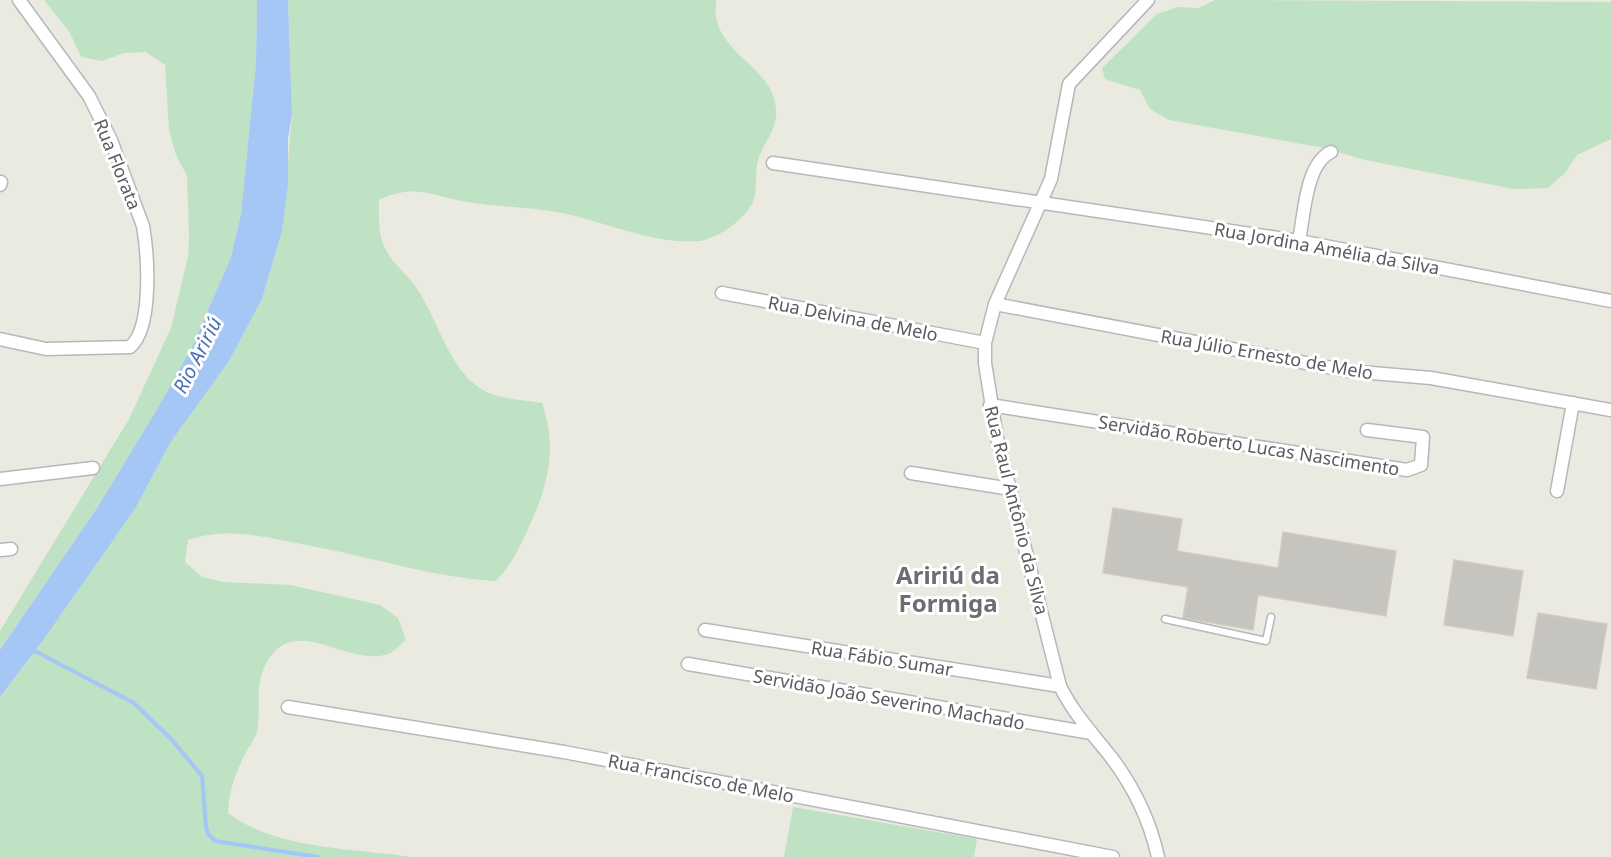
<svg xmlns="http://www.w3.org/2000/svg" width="1611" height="857" viewBox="0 0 1611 857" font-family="'Noto Sans',sans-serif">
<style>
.green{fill:#bfe1c4}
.water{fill:#a5c7f6}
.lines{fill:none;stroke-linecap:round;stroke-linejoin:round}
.stream{stroke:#a5c7f6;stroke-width:4}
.building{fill:#c6c4be;stroke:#cfccc0;stroke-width:1.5}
.lane-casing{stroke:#b6b7bc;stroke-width:9}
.street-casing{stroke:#b6b7bc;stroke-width:15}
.lane{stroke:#fff;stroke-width:6}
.street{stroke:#fff;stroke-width:12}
.labels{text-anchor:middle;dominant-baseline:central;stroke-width:6;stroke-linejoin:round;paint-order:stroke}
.street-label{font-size:18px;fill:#595b60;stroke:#fff}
.water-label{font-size:20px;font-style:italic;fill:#4b70b6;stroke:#fff}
.district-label{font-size:24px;font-weight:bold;fill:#6a6d72;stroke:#fff}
</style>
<rect width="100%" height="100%" fill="#ebeae1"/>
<path class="green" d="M44 0H257L256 63 241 214 231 257 193 345 156 411 97 508 0 650V631L129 419 171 328 188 257 189 235 187 176 176 155 169 131 165 65 146 52 124 53 102 61 81 57 70 33Z
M288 0H716C716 6 715 13 716 18 725 59 778 70 776 115 776 130 764 143 759 157 754 171 758 188 753 202 745 219 718 239 699 241 654 245 606 222 562 213 530 207 498 207 467 202 431 196 416 183 379 200 379 215 378 233 384 246 390 260 402 270 412 282 437 313 444 361 477 386 495 400 521 399 542 403 558 450 548 486 528 529 519 549 511 565 496 581 434 578 372 557 311 546 269 538 230 526 188 540L185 562 202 577 224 582 290 585 380 605 398 618 406 640C401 644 394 652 388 654 346 668 291 608 264 668 255 689 261 711 257 732 255 739 249 746 246 752 236 772 229 790 228 813 277 850 354 848 412 857H0V697L44 639 135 509 170 443 229 361 262 299 282 231 292 114Z
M1215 0 1611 2V139L1577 155 1565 173 1548 188 1514 189 1365 160 1324 148 1169 120 1150 109 1140 90 1105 79 1102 68 1157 14 1178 7 1199 8Z
M793 807 977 839 974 857H784Z"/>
<path class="water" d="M257 0H288L292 114 288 139V183L282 231 262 299 229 361 170 443 135 509 44 639 0 697V650L97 508 156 411 193 345 231 257 241 214 256 63Z"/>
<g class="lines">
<path class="stream" d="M31 649 134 703 172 740 202 776 206 827 208 834 215 841 318 857"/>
</g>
<path class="building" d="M1113 508 1182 519 1177 551 1278 568 1283 532 1396 551 1386 616 1258 595 1253 630 1183 618 1188 587 1103 573Z
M1454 560 1523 571 1513 636 1444 625Z
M1538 613 1607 624 1596 689 1527 678Z"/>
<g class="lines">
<defs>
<path id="lane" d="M1165 619 1266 641 1271 617"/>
<path id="street" d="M1148 0 1069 84 1051 179 995 304 985 343V363L997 438 1060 686C1073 713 1092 733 1111 757 1133 786 1150 821 1158 857
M773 163 1299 241 1611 301
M0 185 1 182
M1299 241C1304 215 1306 163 1331 152
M722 293 985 343
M995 304 1348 371 1431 378 1611 410
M0 339 46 349 130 347C153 328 148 255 143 226L111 140 89 96 19 0
M990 405 1407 470 1421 465 1423 437 1367 430
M911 473 1011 489
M0 479 93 468
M1557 491 1573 403
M0 550 11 549
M705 630 1060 686
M688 664 1091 733
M288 707 564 752 1113 857"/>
</defs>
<use href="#lane" class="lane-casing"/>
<use href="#street" class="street-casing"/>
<use href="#lane" class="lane"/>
<use href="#street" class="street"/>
</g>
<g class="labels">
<g class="street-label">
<text transform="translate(118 164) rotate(68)">Rua Florata</text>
<text transform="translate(1327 248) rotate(10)">Rua Jordina Amélia da Silva</text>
<text transform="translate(853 318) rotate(11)">Rua Delvina de Melo</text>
<text transform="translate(1267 354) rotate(10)">Rua Júlio Ernesto de Melo</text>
<text transform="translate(1249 445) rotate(9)">Servidão Roberto Lucas Nascimento</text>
<text transform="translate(1017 510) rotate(76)">Rua Raul Antônio da Silva</text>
<text transform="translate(882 658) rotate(9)">Rua Fábio Sumar</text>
<text transform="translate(889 699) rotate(10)">Servidão João Severino Machado</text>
<text transform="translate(701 778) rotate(11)">Rua Francisco de Melo</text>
</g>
<g class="water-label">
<text transform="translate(197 355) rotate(-63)">Rio Aririú</text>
</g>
<g class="district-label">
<text x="948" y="574">Aririú da<tspan x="948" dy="28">Formiga</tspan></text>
</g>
</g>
</svg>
